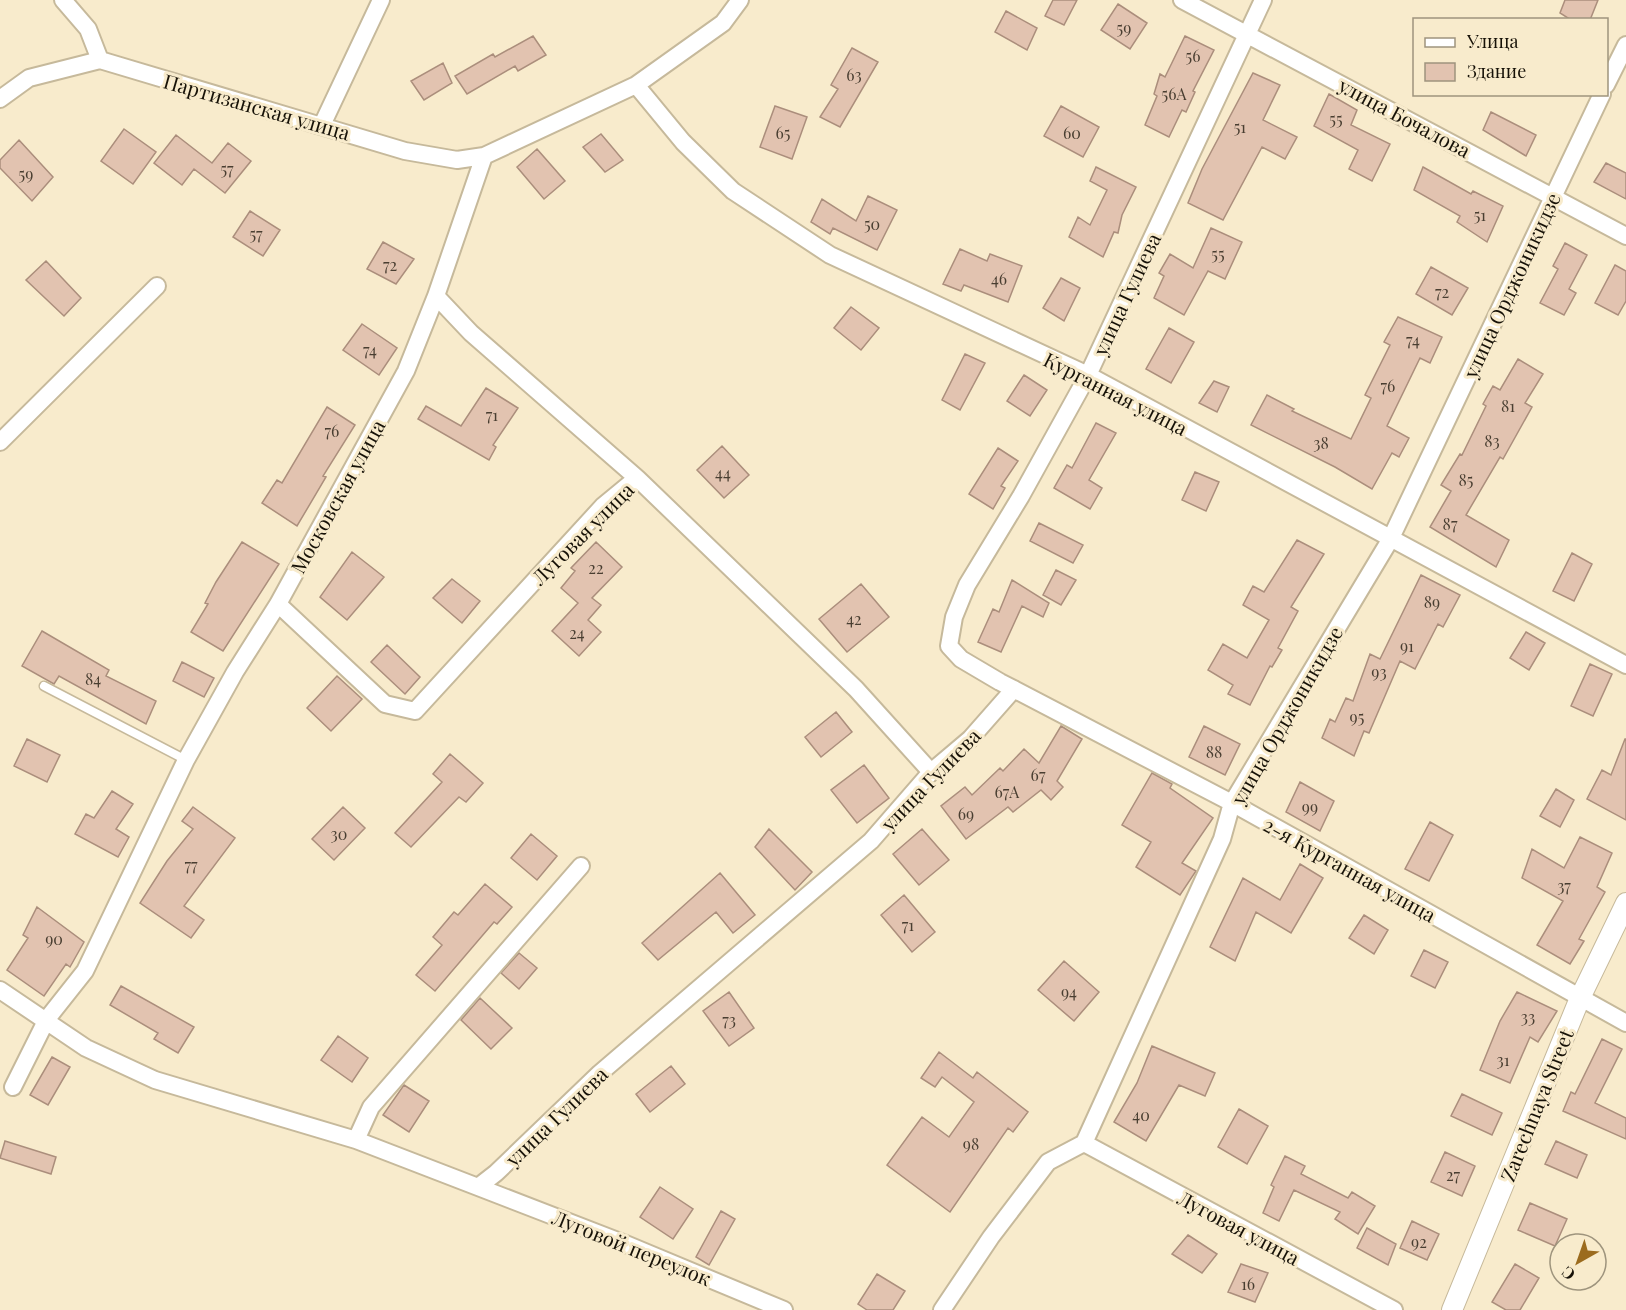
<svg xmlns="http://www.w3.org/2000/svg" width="1626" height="1310" viewBox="0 0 1626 1310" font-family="'Playfair Display',serif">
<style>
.building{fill:#e2c3b0;stroke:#ab8e7c;stroke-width:1.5}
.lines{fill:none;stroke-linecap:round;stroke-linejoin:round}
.service-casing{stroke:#c6b99b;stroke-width:11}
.minor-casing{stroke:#c6b99b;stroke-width:20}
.tertiary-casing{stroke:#c6b99b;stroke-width:22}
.service{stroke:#fff;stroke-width:8}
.minor{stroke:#fff;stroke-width:16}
.tertiary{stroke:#fff;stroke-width:20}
.labels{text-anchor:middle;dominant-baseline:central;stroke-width:6;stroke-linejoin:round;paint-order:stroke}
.number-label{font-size:16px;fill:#493e31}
.street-label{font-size:20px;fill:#161107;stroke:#f8ebcc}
</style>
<rect width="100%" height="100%" fill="#f8ebcc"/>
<path class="building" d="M1053 0H1077L1064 25 1045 16Z
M1565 0H1598L1590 20H1571L1560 13Z
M1118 4 1147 23 1130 49 1101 30Z
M1006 11 1037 28 1027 50 995 32Z
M533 36 546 55 518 71 515 66 467 94 455 76 493 54 495 57Z
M1185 36 1214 50 1193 91 1195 92 1186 112 1182 110 1169 137 1145 125 1157 96 1154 94 1160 74 1165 77Z
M852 48 878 62 840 127 820 117 838 89 831 85Z
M443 63 452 83 424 100 411 81Z
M1253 73 1280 85 1263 120 1297 137 1285 159 1262 147 1223 220 1188 203 1202 169Z
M1329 94 1357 110 1351 125 1390 144 1372 181 1349 169 1358 150 1314 126Z
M775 106 807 117 792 159 760 147Z
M1061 106 1099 127 1083 157 1044 136Z
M1491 112 1536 135 1526 156 1483 130Z
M124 129 156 152 133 184 101 161Z
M601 134 623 160 605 172 583 147Z
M176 135 212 163 228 143 251 161 225 193 194 169 182 185 154 163Z
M19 140 53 177 32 201 0 168V160Z
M537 149 565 181 544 199 517 167Z
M1606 163 1626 173V199L1594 182Z
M1096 167 1136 187 1122 215 1118 233 1114 232 1103 257 1069 237 1078 217 1090 225 1107 190 1090 181Z
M1423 167 1471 194 1473 191 1503 206 1487 242 1457 222 1460 216 1414 190Z
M868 196 897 210 877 250 833 228 830 234 811 222 822 199 856 221Z
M250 211 280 230 263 256 233 237Z
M1211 228 1242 242 1225 279 1208 271 1184 315 1154 298 1164 276 1159 273 1170 254 1193 268Z
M383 242 414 259 396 284 367 269Z
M1565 243 1587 255 1569 289 1576 293 1564 315 1540 303 1558 269 1553 266Z
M960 249 987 261 990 254 1022 266 1008 302 964 285 961 291 943 284Z
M46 261 81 298 64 316 26 280Z
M1615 265 1626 271V301L1618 315 1595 303Z
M1431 267 1468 288 1452 315 1416 294Z
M1061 278 1080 288 1064 321 1043 308Z
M851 307 879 328 861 350 834 328Z
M1398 317 1442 337 1430 363 1420 358 1387 426 1409 438 1399 457 1392 453 1372 489 1335 467 1251 425 1267 395 1294 409 1292 411 1351 439 1371 398 1365 395 1390 345 1384 342Z
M362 324 397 348 379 375 343 350Z
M1169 328 1194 342 1171 383 1146 369Z
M965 354 985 363 960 410 942 400Z
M1518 359 1543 374 1525 403 1532 407 1503 459 1500 457 1466 515 1509 540 1496 567 1430 527 1451 491 1441 485 1460 454 1462 455 1486 406 1483 404 1493 386 1500 390Z
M1024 375 1047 390 1030 416 1007 401Z
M1214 381 1229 387 1217 412 1199 403Z
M486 388 518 408 493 445 496 447 489 460 418 419 426 406 461 426Z
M327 407 355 425 323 476 326 477 297 526 262 503 277 480 282 483Z
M1096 423 1116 433 1089 480 1102 488 1090 509 1054 488 1067 465 1072 468Z
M722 446 749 475 724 498 697 470Z
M998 448 1018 461 1001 486 1005 488 993 509 969 494Z
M1195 472 1219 482 1206 511 1182 500Z
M1039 523 1083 545 1073 563 1030 541Z
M1297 540 1324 554 1291 607 1298 611 1278 648 1282 650 1272 667 1270 666 1250 705 1228 694 1233 685 1208 670 1223 644 1247 658 1269 620 1243 605 1253 586 1264 592Z
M242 542 279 564 223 651 191 632 208 604 205 603 216 582Z
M596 542 622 567 592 598 601 605 588 620 601 632 579 656 552 631 578 603 561 588 575 571 571 568Z
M352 552 384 577 347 620 320 597Z
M1572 553 1592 564 1574 601 1553 591Z
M1056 570 1076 580 1061 605 1043 595Z
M1421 575 1460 595 1443 627 1438 624 1415 669 1400 661 1369 733 1364 731 1354 756 1322 738 1330 719 1335 722 1346 698 1353 701 1370 654 1380 659Z
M452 579 480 601 462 623 433 598Z
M1012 580 1049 603 1043 617 1022 606 1001 652 978 642 993 609 999 612Z
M861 584 889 617 847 652 819 619Z
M42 631 109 670 106 676 156 701 146 724 59 676 54 684 22 666Z
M1526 632 1545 643 1529 670 1510 658Z
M387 645 420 677 405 694 371 662Z
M182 662 214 678 204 697 173 681Z
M1590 664 1612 674 1593 716 1571 706Z
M337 676 362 699 331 731 307 708Z
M836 712 852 732 821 757 805 737Z
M1061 726 1082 739 1057 781 1063 787 1051 800 1041 790 1013 812 1008 807 966 839 941 806 965 787 972 795 1000 768 1003 771 1024 749 1039 763Z
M1204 726 1240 744 1225 775 1189 757Z
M27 739 60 755 47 782 14 766Z
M1625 739H1626V820L1587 799 1602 770 1611 775Z
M450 754 483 783 466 802 459 797 411 847 395 833 442 782 433 774Z
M864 765 889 798 857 823 831 790Z
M1152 773 1172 784 1170 788 1213 818 1182 863 1196 871 1180 895 1136 867 1151 842 1122 825Z
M1300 782 1334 801 1320 831 1286 812Z
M1556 789 1574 800 1560 827 1540 816Z
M112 791 133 804 116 829 129 837 118 857 75 834 86 814 94 818Z
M193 807 235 838 184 906 204 920 191 938 140 903 167 861 193 829 182 821Z
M343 807 365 828 334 860 312 839Z
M1430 822 1453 835 1429 881 1405 869Z
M769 829 812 872 795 890 755 847Z
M922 829 949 860 919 885 893 854Z
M531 834 557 856 537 880 511 858Z
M1580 837 1612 853 1597 887 1605 892 1579 939 1584 941 1570 964 1537 945 1563 901 1522 878 1532 849 1564 868Z
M1300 864 1323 878 1291 933 1256 912 1235 961 1210 947 1243 878 1280 900Z
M720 873 755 915 733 933 716 912 658 960 642 943Z
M485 884 512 907 497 924 494 922 435 991 416 975 442 945 433 937 454 912 458 915Z
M904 895 935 932 912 952 881 915Z
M37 907 84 942 70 967 66 964 44 996 7 970 28 938 23 935Z
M1364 915 1388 930 1374 954 1349 938Z
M1424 950 1448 962 1435 988 1411 976Z
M519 953 537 968 519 989 501 973Z
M1064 961 1099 992 1074 1021 1038 990Z
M121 986 194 1027 178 1053 154 1039 158 1033 110 1005Z
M729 992 754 1028 729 1046 703 1011Z
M1517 992 1557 1011 1538 1042 1530 1037 1510 1083 1480 1070 1500 1021Z
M480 998 512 1028 491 1049 461 1020Z
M338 1036 368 1058 352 1082 321 1060Z
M1602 1039 1622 1049 1595 1103 1626 1118V1139L1563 1111 1571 1092 1575 1094Z
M1152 1046 1215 1073 1205 1096 1179 1085 1146 1141 1114 1122 1137 1083Z
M939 1052 973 1078 977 1072 1028 1112 1013 1132 1008 1128 950 1212 887 1165 922 1117 949 1137 974 1102 942 1077 935 1087 921 1078Z
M52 1057 70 1067 48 1105 30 1095Z
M671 1066 685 1084 650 1112 636 1094Z
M404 1085 429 1101 409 1132 383 1115Z
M1462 1094 1502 1113 1492 1135 1451 1116Z
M1239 1109 1268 1126 1247 1164 1218 1147Z
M5 1141 56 1157 51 1174 0 1158Z
M1556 1141 1587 1155 1577 1178 1545 1164Z
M1445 1152 1475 1166 1462 1196 1431 1182Z
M1285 1156 1305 1166 1301 1174 1348 1198 1352 1192 1375 1206 1358 1234 1335 1219 1340 1212 1294 1190 1279 1221 1263 1213 1274 1187 1271 1185Z
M660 1187 693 1209 673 1239 640 1217Z
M1530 1203 1567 1219 1555 1246 1518 1230Z
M721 1211 735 1219 709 1265 696 1257Z
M1412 1221 1439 1234 1427 1260 1400 1248Z
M1367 1228 1396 1244 1388 1265 1357 1248Z
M1188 1235 1217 1254 1202 1273 1172 1254Z
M1241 1264 1268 1273 1255 1302 1228 1292Z
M1515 1264 1539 1278 1520 1310H1506L1492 1302Z
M877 1274 905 1291 893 1310H867L858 1304Z"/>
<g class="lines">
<defs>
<path id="service" d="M44 686 186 760"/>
<path id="minor" d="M63 0 88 29 100 60 405 151 457 160 484 156 636 85 723 23 740 0
M1182 0 1626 236
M1263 0 1088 375 1021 496 967 585 954 617 949 646 961 659 1000 682 1232 803 1626 1023
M636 85 683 142 733 191 830 255 1088 375 1626 665
M1606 85 1626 45
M0 99 29 78 100 60
M322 125 381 0
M436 296 471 333 637 478 856 689 931 772
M0 442 157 286
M278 604 385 704 415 711 603 506 637 478
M0 990 86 1048 155 1080 356 1140 478 1187 496 1173 600 1073 871 841 931 772 970 739 1014 689
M13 1087 47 1019 85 971 186 760 235 672 278 604 406 371 436 296 484 156
M356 1140 371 1107 581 866
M1084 1143 1394 1310
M478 1187 623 1243 784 1310
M942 1310 991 1237 1048 1162 1084 1143 1222 839 1232 803 1390 540 1602 94"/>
<path id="tertiary" d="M1452 1310 1580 998 1626 903"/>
</defs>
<use href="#service" class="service-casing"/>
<use href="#minor" class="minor-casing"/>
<use href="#tertiary" class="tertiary-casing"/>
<use href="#service" class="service"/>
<use href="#minor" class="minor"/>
<use href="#tertiary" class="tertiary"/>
</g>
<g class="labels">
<g class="number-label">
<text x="1124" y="27">59</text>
<text x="1193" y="55">56</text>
<text x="854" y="74">63</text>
<text x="1174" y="93">56А</text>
<text x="1336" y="118">55</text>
<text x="1240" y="126">51</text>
<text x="783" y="132">65</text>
<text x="1072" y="132">60</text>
<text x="227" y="168">57</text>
<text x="26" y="173">59</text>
<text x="1480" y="214">51</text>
<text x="872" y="223">50</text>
<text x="256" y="233">57</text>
<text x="1218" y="253">55</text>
<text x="390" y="264">72</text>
<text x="999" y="278">46</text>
<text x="1442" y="291">72</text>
<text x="1413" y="339">74</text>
<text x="370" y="349">74</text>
<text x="1388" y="385">76</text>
<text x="1508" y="405">81</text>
<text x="492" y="414">71</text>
<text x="332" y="430">76</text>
<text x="1492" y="440">83</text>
<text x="1321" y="442">38</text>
<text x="723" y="472">44</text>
<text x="1466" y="479">85</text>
<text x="1450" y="523">87</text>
<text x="596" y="567">22</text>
<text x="1432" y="601">89</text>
<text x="854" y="618">42</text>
<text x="577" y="632">24</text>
<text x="1407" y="645">91</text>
<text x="1379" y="671">93</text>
<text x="93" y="678">84</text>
<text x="1357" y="716">95</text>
<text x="1214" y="751">88</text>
<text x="1038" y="774">67</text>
<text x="1007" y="791">67А</text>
<text x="1310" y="806">99</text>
<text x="966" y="813">69</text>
<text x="339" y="833">30</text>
<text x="191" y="864">77</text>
<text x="1564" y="885">37</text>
<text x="908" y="924">71</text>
<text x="54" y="938">90</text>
<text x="1069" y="991">94</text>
<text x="1528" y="1016">33</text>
<text x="729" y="1019">73</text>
<text x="1503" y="1059">31</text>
<text x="1141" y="1114">40</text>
<text x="971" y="1143">98</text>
<text x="1453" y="1174">27</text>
<text x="1419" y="1241">92</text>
<text x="1248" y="1283">16</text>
</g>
<g class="street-label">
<text transform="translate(257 106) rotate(16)">Партизанская улица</text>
<text transform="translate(1405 117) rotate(28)">улица Бочалова</text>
<text transform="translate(1511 285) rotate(-65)">улица Орджоникидзе</text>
<text transform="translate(1126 294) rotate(-65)">улица Гулиева</text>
<text transform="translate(1116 393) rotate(27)">Курганная улица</text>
<text transform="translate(337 496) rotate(-61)">Московская улица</text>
<text transform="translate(582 533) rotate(-45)">Луговая улица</text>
<text transform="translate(1286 715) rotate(-60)">улица Орджоникидзе</text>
<text transform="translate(930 779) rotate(-46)">улица Гулиева</text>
<text transform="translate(1350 869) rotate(29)">2-я Курганная улица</text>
<text transform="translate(1536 1105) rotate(-68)">Zarechnaya Street</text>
<text transform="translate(556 1116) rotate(-44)">улица Гулиева</text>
<text transform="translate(1239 1227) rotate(28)">Луговая улица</text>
<text transform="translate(632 1247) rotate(22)">Луговой переулок</text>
</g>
</g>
<rect x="1413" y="18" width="195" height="78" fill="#f8ebcc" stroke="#9e947d" stroke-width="1.5"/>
<rect x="1425" y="38" width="30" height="9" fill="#ffffff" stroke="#9e947d" stroke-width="1.5"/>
<text x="1467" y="48" font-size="18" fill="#161107">Улица</text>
<rect x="1425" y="63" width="30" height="18" fill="#e2c3b0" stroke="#9e947d" stroke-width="1.5"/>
<text x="1467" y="78" font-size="18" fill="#161107">Здание</text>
<g transform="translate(1578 1262) rotate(220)"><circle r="28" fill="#f8ebcc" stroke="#9e947d" stroke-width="1.5"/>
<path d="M0-4.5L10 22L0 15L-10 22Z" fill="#9b6b1e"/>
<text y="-9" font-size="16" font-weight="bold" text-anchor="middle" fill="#161107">С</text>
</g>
</svg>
